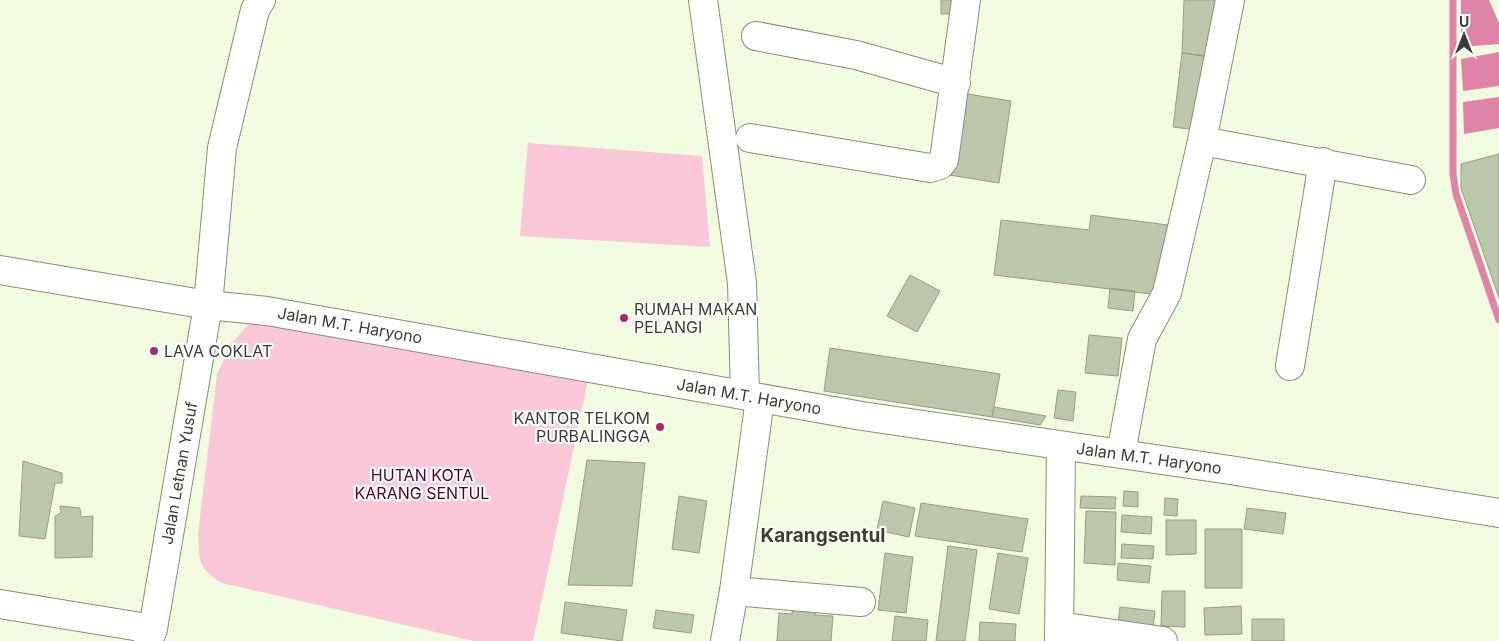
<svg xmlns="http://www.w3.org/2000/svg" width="1499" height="641" viewBox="0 0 1499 641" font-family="Inter,sans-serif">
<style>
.green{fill:#f9c7d8}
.water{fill:#df84a7}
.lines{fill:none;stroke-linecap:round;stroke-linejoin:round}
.stream{stroke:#df84a7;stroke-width:7}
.building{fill:#bcc6ab;stroke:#959e84}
.minor-casing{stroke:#868f76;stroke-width:30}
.major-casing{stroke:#868f76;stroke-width:30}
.minor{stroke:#fff;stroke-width:28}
.major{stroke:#fff;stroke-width:28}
.poi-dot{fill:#ae2669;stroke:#fff;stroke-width:2}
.labels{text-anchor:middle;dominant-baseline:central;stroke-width:4.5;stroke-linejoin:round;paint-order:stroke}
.poi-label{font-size:16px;fill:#3a3e33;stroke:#fff;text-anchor:start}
.street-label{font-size:16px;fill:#3a3e33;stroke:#fff}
.park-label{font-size:16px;fill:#51002b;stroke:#fff}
.quarter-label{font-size:19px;font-weight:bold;fill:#3a3e33;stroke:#fff}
</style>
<rect width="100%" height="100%" fill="#f1fbdf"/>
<path class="green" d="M528 143 702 156 710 247 520 236Z
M266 313 590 371 533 641H474L222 583C197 567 200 563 198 534L217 375 230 345 247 326Z"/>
<path class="water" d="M1461 0H1489L1499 23V44L1461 47Z
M1499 52V86L1463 91 1461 59Z
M1499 97V128L1464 134 1463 102Z"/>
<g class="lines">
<path class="stream" d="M1453 0V174L1456 194 1499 320"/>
</g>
<path class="building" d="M941 0H956V14H941Z
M1184 0H1224L1213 57 1182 53Z
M1182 53 1213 57 1204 131 1173 127Z
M962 93 1011 101 999 183 949 175Z
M1499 154V298L1461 188V164Z
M1091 215 1168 225 1159 295 994 275 1001 220 1089 230Z
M910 275 940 291 917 332 887 316Z
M1110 288 1135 291 1133 311 1108 308Z
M1089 335 1122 338 1118 376 1085 373Z
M830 348 1000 374 992 417 824 391Z
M1058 390 1076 392 1073 421 1054 418Z
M994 407 1046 416 1040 425 992 417Z
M587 460 645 463 632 586 568 585Z
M23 461 62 473V483H55L45 539 19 536Z
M1124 491 1138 492V507L1123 506Z
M679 496 707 501 699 553 672 549Z
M1081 496 1116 497 1115 509 1080 508Z
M1165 498 1178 499 1177 516 1164 515Z
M883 501 915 508 909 537 877 530Z
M921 503 1028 519 1022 552 915 536Z
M60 506 80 508 81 517 93 516 92 557 55 558V516L61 513Z
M1247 508 1286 513 1283 534 1244 529Z
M1086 511 1116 512 1115 565 1084 563Z
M1122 515 1152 517 1151 534 1121 532Z
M1166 520H1196V554L1166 555Z
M1205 529H1242V588H1205Z
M1122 544 1154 546 1153 559 1121 558Z
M948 546 977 550 965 641H936Z
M885 553 913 557 906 613 878 610Z
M998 553 1028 558 1019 614 989 609Z
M1118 563 1151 566 1149 583 1117 580Z
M1162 591H1185V627L1161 626Z
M565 602 627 610 622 641 561 633Z
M793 603 816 605 815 615 833 616 831 641H777L779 613 792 614Z
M1241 606 1242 634 1205 635 1204 608Z
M1120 607 1155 611 1153 629 1118 624Z
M656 610 694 615 691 633 653 628Z
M895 616 928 620 926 641H892Z
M1252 619H1284V641H1252Z
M980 622 1016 624 1015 641H979Z"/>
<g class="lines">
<defs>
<path id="minor" d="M703 0 742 283 745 395
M756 36 856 55 956 83
M750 138 930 168 940 165 944 160 966 0
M1202 141 1411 180
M1290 366 1323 162
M1121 453 1142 339 1167 293 1202 141 1230 0
M734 591 861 602
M0 604 153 629
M1059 626 1163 641
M148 641 153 629 208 305 222 148 255 10 261 0
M725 641 734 591 760 399
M1059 641 1061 446"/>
<path id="major" d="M0 270 208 305 267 311 862 416 1230 470 1499 513"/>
</defs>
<use href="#minor" class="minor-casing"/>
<use href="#major" class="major-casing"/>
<use href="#minor" class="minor"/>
<use href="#major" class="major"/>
</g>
<g class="poi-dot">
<circle cx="624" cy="318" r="5"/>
<circle cx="154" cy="351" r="5"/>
<circle cx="660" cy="427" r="5"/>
</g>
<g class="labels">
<g class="poi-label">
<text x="634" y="309">RUMAH MAKAN<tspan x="634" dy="18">PELANGI</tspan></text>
<text x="164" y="351">LAVA COKLAT</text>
<text x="650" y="418" text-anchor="end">KANTOR TELKOM<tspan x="650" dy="18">PURBALINGGA</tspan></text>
</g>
<g class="street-label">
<text transform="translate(350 325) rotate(10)">Jalan M.T. Haryono</text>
<text transform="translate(749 396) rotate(10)">Jalan M.T. Haryono</text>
<text transform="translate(1149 458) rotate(8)">Jalan M.T. Haryono</text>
<text transform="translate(179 473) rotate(-80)">Jalan Letnan Yusuf</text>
</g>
<g class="park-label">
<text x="422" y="475">HUTAN KOTA<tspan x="422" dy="18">KARANG SENTUL</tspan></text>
</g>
<g class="quarter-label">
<text x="823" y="535">Karangsentul</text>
</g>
</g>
<g transform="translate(1464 35)" stroke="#ffffff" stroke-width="4" paint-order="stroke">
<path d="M0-4L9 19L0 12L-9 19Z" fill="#3a3e33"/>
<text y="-8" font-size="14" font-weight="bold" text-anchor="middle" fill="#3a3e33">U</text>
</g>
</svg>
